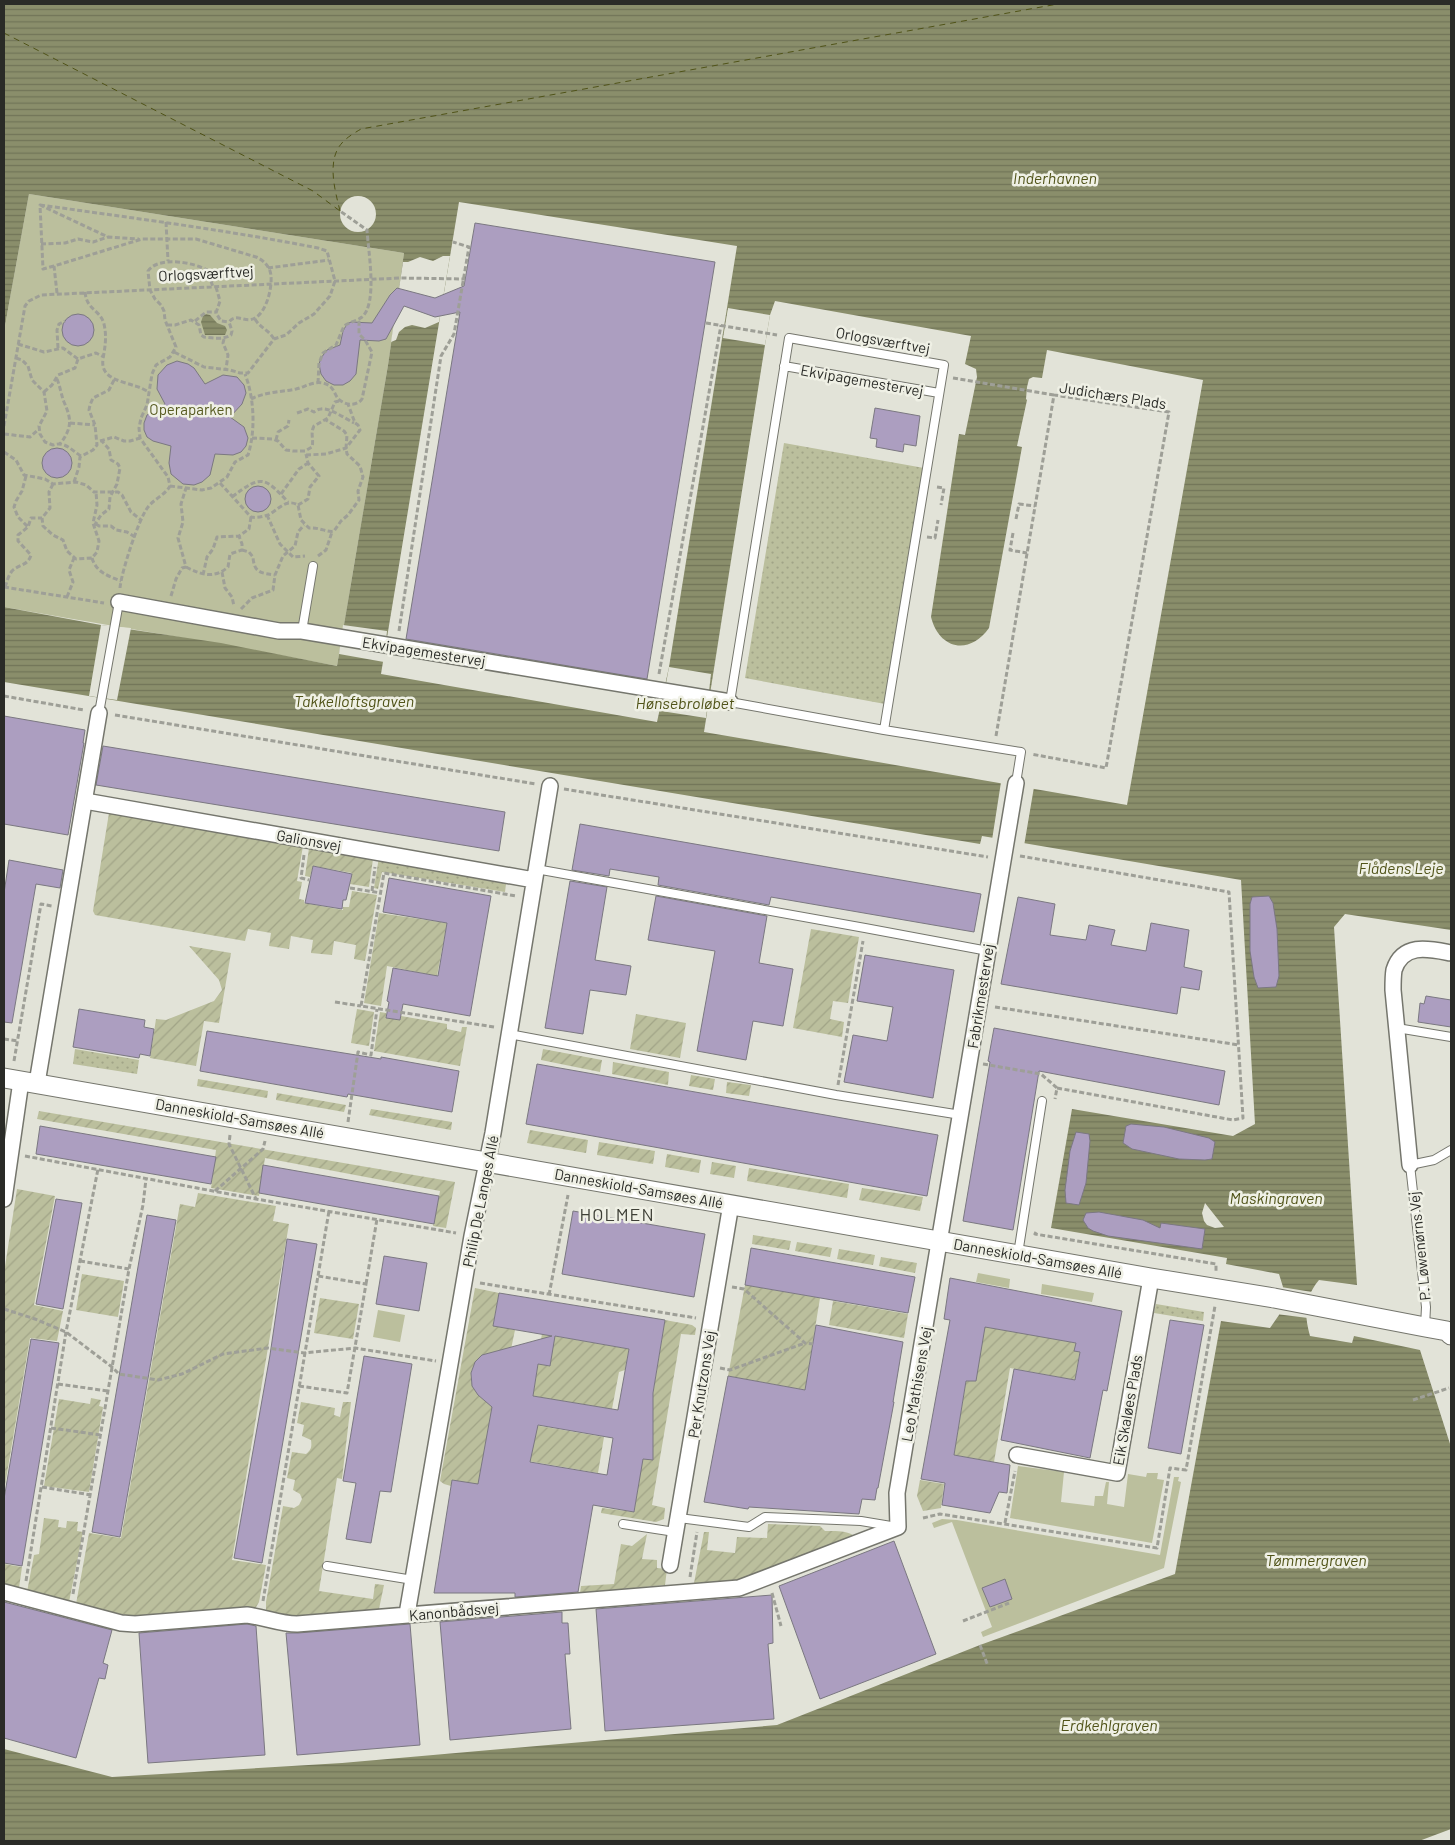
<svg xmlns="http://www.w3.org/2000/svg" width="1455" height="1845" viewBox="0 0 1455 1845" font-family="Barlow,sans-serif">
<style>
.grass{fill:url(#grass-dots)}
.park{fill:#bbbf9d}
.garden{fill:url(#garden-furrows)}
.water{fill:url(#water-rules);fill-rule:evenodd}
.pier{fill:#e2e3d8}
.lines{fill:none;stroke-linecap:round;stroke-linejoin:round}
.ferry{stroke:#505318;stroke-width:1;stroke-dasharray:6 5;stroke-linecap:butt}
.building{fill:#ac9ec0;stroke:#7b7881;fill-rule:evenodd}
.service-casing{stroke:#75766d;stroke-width:10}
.minor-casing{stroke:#75766d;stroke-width:18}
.tertiary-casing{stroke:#75766d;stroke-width:21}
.path{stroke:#9e9f97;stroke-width:3;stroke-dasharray:5 2.5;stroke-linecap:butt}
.service{stroke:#fff;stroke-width:8}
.minor{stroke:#fff;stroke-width:15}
.tertiary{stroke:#fff;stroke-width:19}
.labels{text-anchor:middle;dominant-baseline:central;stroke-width:5;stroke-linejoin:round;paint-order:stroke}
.street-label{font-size:15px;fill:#2a2b27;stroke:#eff0e5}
.park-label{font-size:15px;fill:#575b20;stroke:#eff0e5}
.water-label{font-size:16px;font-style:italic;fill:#505318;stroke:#eff0e5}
.quarter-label{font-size:18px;letter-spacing:1px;fill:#3e3f36;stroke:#eff0e5}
</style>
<defs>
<pattern id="grass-dots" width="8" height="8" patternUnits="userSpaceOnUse" patternTransform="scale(1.25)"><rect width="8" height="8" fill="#bbbf9d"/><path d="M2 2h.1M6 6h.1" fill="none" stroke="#a1a487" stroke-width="1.8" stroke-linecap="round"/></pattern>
<pattern id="garden-furrows" width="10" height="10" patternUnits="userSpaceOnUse" patternTransform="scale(1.25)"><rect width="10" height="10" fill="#bbbf9d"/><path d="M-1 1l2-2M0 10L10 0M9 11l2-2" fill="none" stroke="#a1a487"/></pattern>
<pattern id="water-rules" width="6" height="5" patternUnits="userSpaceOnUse" patternTransform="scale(1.25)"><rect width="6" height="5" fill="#8a8e6b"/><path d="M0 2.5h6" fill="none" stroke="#717458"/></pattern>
</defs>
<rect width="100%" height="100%" fill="#e2e3d8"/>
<path class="grass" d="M784 443 924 468 885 704 745 678Z
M379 857 505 880 506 884 505 892 382 872 378 889 374 888Z
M75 1049 139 1060 137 1074 73 1064Z
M1156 1304 1204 1312 1203 1321 1154 1313Z"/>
<path class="park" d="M29 194 404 253 388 365 337 666C226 644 115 627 4 607V331Z
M978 1273 1010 1279 1009 1288 976 1282Z
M1042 1284 1094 1293 1092 1302 1041 1294Z
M378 1310 405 1315 400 1342 373 1337Z
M1018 1466 1064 1472 1061 1502 1094 1506 1095 1496H1103L1106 1482H1109L1107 1504 1124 1507 1128 1474 1146 1477 1147 1473H1158L1157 1479 1164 1480 1152 1543 1010 1518Z
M1174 1477H1179L1178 1481 1181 1482 1164 1568 983 1637 981 1632 992 1627 952 1522 934 1528 932 1523 942 1519 957 1520 1160 1555Z"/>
<path class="garden" d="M109 813 303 846 297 881 302 882 299 899 304 900V903L343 910V907H349L352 891 377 895 365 961 354 959 356 945 334 941 332 955 311 953 313 940 291 936 289 949 269 946 271 933 248 929 245 941 95 915 93 911Z
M309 848 373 859 369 887 350 884 352 873 313 866 310 877 305 876Z
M379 913 447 923 437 976 387 966 381 1006 364 1003Z
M811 929 859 937 848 1003 833 1001 830 1019 844 1022 842 1037 793 1028Z
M189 946 231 953 219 1023 204 1021 196 1066 150 1058 156 1019 166 1020 214 1001 222 990 219 980Z
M357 1009 374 1012 369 1046 351 1043Z
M380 1012 386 1013V1018L400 1020 401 1016 447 1024V1029L461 1032 462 1027H467L460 1066 374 1051Z
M636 1014 686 1023 680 1058 630 1049Z
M543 1049 602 1060 600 1072 541 1060Z
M613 1062 669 1072 668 1085 612 1074Z
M691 1075 715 1079 713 1090 689 1086Z
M198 1079 268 1091 267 1098 197 1086Z
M727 1082 751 1085 749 1096 726 1093Z
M277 1093 346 1105 344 1112 276 1100Z
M371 1109 452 1122 451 1130 369 1115Z
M39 1111 455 1182 446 1228 433 1226 440 1191 265 1158 259 1196 211 1188 216 1150 37 1119Z
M530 1130 588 1140 586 1153 527 1143Z
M599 1142 655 1151 653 1164 597 1155Z
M667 1154 701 1160 699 1173 665 1167Z
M712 1162 736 1166 734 1178 710 1174Z
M749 1168 849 1184 847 1198 747 1181Z
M862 1188 923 1197 920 1211 859 1200Z
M17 1189 55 1196 34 1305 63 1311 57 1341 30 1338 4 1491V1273Z
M198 1193 276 1206 273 1221 289 1224 232 1560 266 1565 259 1602 255 1609 134 1617 76 1604 89 1533 121 1538 180 1204 195 1207Z
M753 1235 791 1241 789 1250 752 1244Z
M797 1242 832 1248 830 1257 795 1251Z
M839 1249 875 1255 873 1265 837 1259Z
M881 1257 917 1263 915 1273 879 1266Z
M82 1274 124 1281 118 1317 76 1310Z
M745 1285 820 1298 805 1390 728 1376Z
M475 1288 499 1293 493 1325 515 1330 510 1354 482 1355C462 1374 471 1394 493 1405L478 1485 452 1480 451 1486 444 1484 440 1481Z
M320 1298 359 1304 353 1339 314 1333Z
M833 1301 908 1314 904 1338 829 1325Z
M665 1320 692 1325 696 1328 695 1335 681 1334 652 1505 665 1508 664 1519 656 1522 601 1513 602 1508 634 1512 639 1481 607 1475 610 1457 653 1459V1424L616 1418 619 1401 651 1406Z
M978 1325 1081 1344 1075 1380 1010 1368 994 1462 954 1455 966 1381H976Z
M542 1334 629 1349 625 1370 619 1372 612 1409 533 1396 538 1364 550 1366 552 1352 539 1350Z
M91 1398 101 1400 99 1406 103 1407 89 1492 44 1486 59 1399 90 1404Z
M301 1402 335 1408 334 1415 340 1417 343 1402H351L342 1479 337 1478 319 1591 373 1599 375 1584 384 1585 379 1609 297 1618 283 1617 266 1611V1602L283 1506 294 1508 299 1505 302 1499 300 1494 293 1490 295 1480 287 1478 292 1452 306 1454C311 1450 312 1447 311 1440L302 1436 304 1425 297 1423Z
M528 1424 604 1437 598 1473 522 1460Z
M920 1480 944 1484 941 1508 923 1511 917 1496Z
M44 1518 59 1520 58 1527 66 1528 67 1521 78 1522 77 1531 83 1532 69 1602 27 1592 34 1555 39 1554Z
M768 1524 820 1526 825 1531C836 1531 847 1530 856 1537L739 1580 694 1583 704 1532H709L707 1550 735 1553 737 1537 767 1538Z
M647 1534 642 1559 657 1560V1568L667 1569 665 1585 580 1593 581 1586 614 1584 621 1544 632 1546Z
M4 1564 22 1567 19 1588 4 1584Z"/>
<path class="water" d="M4 4H1451V930L1345 914 1334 927 1357 1285 1319 1280C1304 1298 1304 1314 1310 1336L1352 1343 1354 1336 1420 1350 1451 1447V1829L1419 1841H4V1749L112 1777 342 1763 777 1725 980 1645 1175 1574 1221 1321 1270 1328 1279 1315 1283 1287 1279 1274 1226 1264 1227 1258 1051 1228 1072 1109 1233 1136 1255 1124 1241 880 982 836 980 844 4 682V607L101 625 221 643 337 666 388 365 404 253 29 194 4 331ZM459 202 737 246 669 667 657 722 381 674ZM775 301 971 336 965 364 976 369 977 377 965 435 959 434 931 617C939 649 969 656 989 628L1022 447 1017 446 1027 400 1026 399 1027 387 1029 379 1033 377 1042 378 1047 350 1203 380 1127 805 704 732 765 345 770 315Z
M206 314 210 315 217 323 225 326 227 330 225 335H205L201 322 203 316Z"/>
<path class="pier" d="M340 214a18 18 0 1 1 36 0a18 18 0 1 1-36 0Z
M443 256H450L439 322 425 328 412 325 405 327 399 332 396 340 391 342 403 262H408L420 257 433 261Z
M728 308 770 315 765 345 723 338Z
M101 625 131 628 117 700 89 696Z
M343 625 387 631 384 662 339 654Z
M669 667 711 674 706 718 661 711Z
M1001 782 1034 787 1024 846 992 840Z
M1205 1203 1224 1227 1215 1228 1207 1225 1204 1221 1202 1213Z
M1281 1287 1312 1292 1308 1318 1276 1314Z"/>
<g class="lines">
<path class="ferry" d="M4 33 313 191 340 211
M340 211C335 190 325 157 345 140 349 136 356 132 361 129L1058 4"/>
</g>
<path class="building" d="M475 223 715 262 647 679 406 639 460 312 435 317 404 306 386 339 379 341 360 340 356 374 350 381 343 385H334L326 381 321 374 319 364 321 358 327 350 340 345 343 331 347 324 351 322 372 323 390 295 397 288 435 298 464 286Z
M62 330a16 16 0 1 1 32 0a16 16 0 1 1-32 0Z
M177 361 188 364 194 368 205 384 223 375 237 377 244 385 246 393 242 404 230 417 244 427 248 438 246 446 241 452 233 455 215 454 210 475 202 482 194 485 183 484 171 474 169 463 171 446 153 441 147 437 144 430V423L147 415 165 404 157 389 158 375 167 365Z
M875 408 920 416 916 446 904 444 903 452 876 447 877 439 870 438Z
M42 463a15 15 0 1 1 30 0a15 15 0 1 1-30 0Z
M245 499a13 13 0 1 1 26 0a13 13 0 1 1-26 0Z
M4 716 85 730 83 743H84L68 835 4 824Z
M103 746 505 812 499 851 96 785Z
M580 824 981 894 974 932 771 897 769 905 658 885 659 877 610 869 609 876 572 870Z
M9 860 63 870 60 888 36 884 12 1023 4 1022V893Z
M313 866 352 874 346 900H343L342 909 305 903Z
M389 878 491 896 470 1016 403 1004 400 1020 386 1018 389 1002 387 1001 393 968 438 976 447 923 383 912Z
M570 881 607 887 595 960 631 966 626 995 590 990 583 1034 545 1028Z
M656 896 767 916 759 963 793 969 783 1026 753 1021 746 1060 697 1051 715 951 648 940Z
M1269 896 1273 903 1277 929 1279 976 1276 987 1258 988 1254 977 1250 951V904L1252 897Z
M1018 897 1055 904 1050 935 1086 940 1089 925 1115 930 1111 945 1146 951 1151 923 1189 930 1184 967 1202 971 1199 990 1181 987 1177 1014 1001 984Z
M865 955 954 970 933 1098 844 1082 853 1035 887 1041 893 1007 857 1001Z
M1426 996 1451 1000V1027L1418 1022 1420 1003 1424 1004Z
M79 1009 145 1020 144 1027 154 1029 150 1056 140 1054 139 1058 73 1047Z
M994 1028 1225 1071 1219 1105 1039 1071 1013 1230 963 1221 990 1062 988 1061Z
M207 1031 381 1059V1057L459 1071 452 1112 348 1094 347 1097 200 1071Z
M537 1064 938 1135 927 1196 526 1124Z
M1131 1124 1164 1127 1209 1138 1215 1142 1212 1159 1205 1160 1179 1159 1132 1149 1123 1143 1126 1126Z
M40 1126 216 1157 211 1184 36 1154Z
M1076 1132 1089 1134 1090 1141 1086 1183 1079 1205 1066 1203 1065 1190 1070 1151Z
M263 1165 439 1196 434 1224 259 1193Z
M56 1199 82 1203 63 1309 36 1304Z
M573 1211 705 1234 694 1297 562 1274Z
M1099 1212 1143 1220 1160 1228 1161 1223 1205 1229 1202 1249 1108 1236 1093 1231 1088 1228 1083 1220 1086 1213Z
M147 1215 176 1220 120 1537 92 1532Z
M287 1239 317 1244 262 1563 234 1558 270 1355Z
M751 1248 915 1277 908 1313 745 1285Z
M384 1256 427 1263 419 1311 376 1304Z
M950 1278 1122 1311 1107 1391 1103 1390 1090 1458 1001 1440 1014 1369 1075 1380 1080 1352 1074 1351 1076 1343 985 1327 976 1381H966L954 1455 1010 1465 1007 1493 999 1492 990 1513 942 1505 945 1483 921 1479 950 1320 944 1319Z
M499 1293 665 1320 653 1393V1460L643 1459 634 1512 593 1505 578 1592 515 1597V1593H434L452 1480 478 1484 492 1407 478 1395 472 1386 471 1373 475 1362 482 1355 552 1336 493 1326ZM555 1336 629 1349 618 1410 533 1396 538 1364 550 1366ZM538 1425 613 1438 607 1475 530 1462Z
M1170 1320 1204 1325 1181 1454 1148 1448Z
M816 1325 903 1342 893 1402H894L878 1488H877L875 1500 862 1499 859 1514 749 1507 748 1509 704 1502 728 1376 805 1390Z
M31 1339 59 1343 22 1566 4 1563V1499Z
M364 1356 412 1364 391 1492 380 1491 371 1543 346 1539 356 1483 343 1481Z
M894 1541 936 1654 820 1699 779 1586Z
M1005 1579 1012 1599 990 1607 982 1588Z
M772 1595 773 1643 768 1644 774 1719 605 1731 596 1609Z
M4 1602 112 1630 103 1663 108 1665 105 1679 99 1678 76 1758 4 1738Z
M562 1612V1623H568L570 1654H565L571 1729 450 1740 440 1622Z
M247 1624 256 1626 265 1755 148 1763 139 1633Z
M410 1624 420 1745 297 1755 286 1633H298Z"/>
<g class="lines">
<defs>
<path id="service" d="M784 366 939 393
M302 631 313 566
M99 713 119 602
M884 730 944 365 789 338 730 702 884 730 1021 752 1016 783
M536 869 865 928 988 951
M1397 1028 1451 1037
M509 1034 836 1095 961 1115
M1018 1254 1042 1101
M1425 1327 1426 1307 1410 1165 1434 1160 1451 1150
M679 1518 749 1527 765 1517 861 1521 891 1526
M623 1524 675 1532
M327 1566 413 1580"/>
<path id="minor" d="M119 602 279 631H302L730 702
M85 801 534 880
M37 1083 99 713
M1410 1165 1393 990C1393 984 1393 976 1394 970 1403 942 1430 949 1451 953
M4 1199 21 1081
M1017 1455 1117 1473 1151 1278
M670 1565 731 1204
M4 1592 121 1623 135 1624 247 1615C264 1617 280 1624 297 1624L739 1588 898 1527 897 1493 1016 783
M407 1614 472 1236 493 1133 550 786"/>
<path id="tertiary" d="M4 1078 1151 1278 1274 1298 1425 1327 1447 1331 1451 1335"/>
</defs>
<use href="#service" class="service-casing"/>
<use href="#minor" class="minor-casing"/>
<use href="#tertiary" class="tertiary-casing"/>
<path class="path" d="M40 205C133 218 226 230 318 248L327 251 335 281 330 296 314 314 299 323 286 335 274 339 248 373H240L230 370 204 367 174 352
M166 222 168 261
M41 244 65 243 78 239 93 242 108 237
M54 266 43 269 40 205 108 237 139 239
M268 268 329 260
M216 287 220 301 216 313 221 321 229 322
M85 292C87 311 100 309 104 324 107 337 105 347 103 359 100 379 122 381 135 386 140 387 145 390 149 392
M57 293 54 266 142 239H196L256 257C263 260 267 264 270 271 274 283 267 312 255 318 245 324 237 312 229 322L232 331 231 335C224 340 212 338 204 337L201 335 199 325 191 320 175 325H166
M255 319C260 328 269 330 274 339
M195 321 206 312H217
M706 323 777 335
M224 339 223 343 228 355 226 369
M18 344 44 352 63 348 78 359 96 353 104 357
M58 348 57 330 59 324 65 321
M16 358 22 360 28 366 32 380 44 392 47 411 39 426 40 434 45 442 53 445C65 441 71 450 81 456
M953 378 1054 395
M57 379C60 386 61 394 64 402 72 420 72 428 60 444
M318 383 319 363 323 353 336 345 344 326C350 322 357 321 362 317 378 303 368 250 367 230L340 211
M44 392 52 385 58 375 75 368 78 359
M251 399C265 392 281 392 296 389 305 387 313 381 323 383 336 386 333 396 341 401 348 406 358 405 362 399L372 352 365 340 359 334V319
M297 413 308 409 314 412C316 411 318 409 321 409 329 407 346 419 354 423
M70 423 95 425
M4 426 25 306 29 301 41 295 400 278 465 279
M4 434 30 437 38 430
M252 438 273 439 278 441 286 450 293 451H305L312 447C314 439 310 434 314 426L328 418 335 402 339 401
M276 440 278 432 288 426 289 420
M100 441 114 437 124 441H130L140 438
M4 452 16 460 24 475 45 479 53 484 76 482 86 485 94 492H118L122 495 131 512 141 520
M306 455 326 454 346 448 360 430 358 425 355 423 348 404
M26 476 22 491 16 501 14 507 18 517 28 527
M74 482 79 467 80 457 93 450 97 445 95 425 89 410 90 405 93 398 109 390 114 380
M220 483 251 517C256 518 262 517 268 515 278 510 286 498 298 505L301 520 309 528C319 527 328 533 334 531L341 521 348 515 359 500 358 491 363 477 360 466 347 454 346 448 347 435 344 431 326 420
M53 484 49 492 50 508 42 518 43 526 53 535 63 540 67 551 76 559 92 558 97 552 99 541 93 523 97 505 96 492
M170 486 202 490 211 488 227 477 235 462 248 455C256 430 254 397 245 374
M937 487 944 488 941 505
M281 494 299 469 308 463
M232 497C261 475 264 476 288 502
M298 505 308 499 310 487 319 476 308 463 306 454
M267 515 280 544 293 557 305 556
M1016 519 1019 504 1035 506
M96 524 99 526H111L116 530 127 532 135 537
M94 526 101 515 109 509 110 497 117 484 120 468 118 464 111 460 109 449 101 440
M1013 533 1010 550 1027 553
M927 537 935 538 938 520
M242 550 249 552 253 557C254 573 261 573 275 575
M318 556 326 550 332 532
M92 558C96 572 108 576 121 581
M186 567C202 575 214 579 228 567L230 554 242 550V544L239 536 249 529 251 517
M222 572 225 588 232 597 234 606
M203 575 207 557 213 549 217 537 239 536
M4 587 104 603
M5 587C7 582 8 576 12 571 19 564 28 566 31 555L18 541V535L28 527 31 518H42
M120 588C121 573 139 518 148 507 154 499 165 495 170 486L168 477 140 438 139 428 141 418 147 405 152 374 156 365 170 357 176 347 165 320 164 311 161 305 155 299 150 290 148 271C158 256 193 262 207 270L213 287
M171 596 176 579 182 568 186 567 178 538 183 522 181 504 186 488
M67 597 73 582 69 570 74 558
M241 609 252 598 273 590 275 575 283 556 295 546 298 532 304 525
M399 631 441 356 454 334 469 247 453 242
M659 674 721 325
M4 696 84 710
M115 715 536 784
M996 736 1054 395 1169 412 1106 768 1031 754
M564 789 988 857
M304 855 301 878 309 880
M1020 856 1229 892 1243 1118 1233 1120 1057 1088 1055 1099
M350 888 381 893
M372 891 375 867
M335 1002 361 1006
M995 1007 1239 1045
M494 1027 361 1006 384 873 516 896
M4 1039 18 1041
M14 1061 41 904 52 906
M983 1064 1041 1074 1057 1088
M838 1085 863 941
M348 1122 358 1052 371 1055 377 1009
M230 1135 229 1144 256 1199
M25 1156 256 1199 456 1233
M215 1191 263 1149 265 1141
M1036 1232 1035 1234 1047 1236 1216 1264V1272
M80 1261 129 1269
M480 1283 696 1318
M366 1284 377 1219
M732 1287 744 1289 805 1343 813 1344
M549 1295 568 1195
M4 1309 35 1319 66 1332 112 1367 119 1374 158 1380 182 1374 223 1354 268 1348 304 1353 355 1348 436 1361
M720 1368 730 1370 805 1343
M58 1384 108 1391
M299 1386 347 1393 366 1284 318 1276
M1413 1400 1449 1388
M51 1428 101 1435
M42 1487 91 1495
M923 1518 940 1514 1157 1548 1170 1468 1186 1470 1215 1306
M1005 1523 1015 1471
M690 1577 697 1532
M26 1581 66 1332 98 1169
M772 1593 781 1626
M73 1594 129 1269 143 1205 146 1179
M263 1601 329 1211
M963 1621 1009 1603
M980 1645 988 1666"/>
<use href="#service" class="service"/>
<use href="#minor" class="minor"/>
<use href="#tertiary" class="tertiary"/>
</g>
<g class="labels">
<g class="street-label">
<text transform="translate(206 273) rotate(-3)">Orlogsværftvej</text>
<text transform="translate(883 340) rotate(10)">Orlogsværftvej</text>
<text transform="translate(862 380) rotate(10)">Ekvipagemestervej</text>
<text transform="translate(1113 395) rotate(9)">Judichærs Plads</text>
<text transform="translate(424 651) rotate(9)">Ekvipagemestervej</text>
<text transform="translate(309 840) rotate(10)">Galionsvej</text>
<text transform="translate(980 996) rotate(-81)">Fabrikmestervej</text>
<text transform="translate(240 1118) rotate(10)">Danneskiold-Samsøes Allé</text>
<text transform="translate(639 1188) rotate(10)">Danneskiold-Samsøes Allé</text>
<text transform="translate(480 1201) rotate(-79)">Philip De Langes Allé</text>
<text transform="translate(1419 1246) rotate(-96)">P. Løwenørns Vej</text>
<text transform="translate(1038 1258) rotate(10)">Danneskiold-Samsøes Allé</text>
<text transform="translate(701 1384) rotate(-81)">Per Knutzons Vej</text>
<text transform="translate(916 1384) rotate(-80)">Leo Mathisens Vej</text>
<text transform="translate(1127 1410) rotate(-80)">Eik Skaløes Plads</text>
<text transform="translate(454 1611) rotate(-5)">Kanonbådsvej</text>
</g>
<g class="park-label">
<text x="191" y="409">Operaparken</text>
</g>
<g class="water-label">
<text x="1055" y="177">Inderhavnen</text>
<text x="354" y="700">Takkelloftsgraven</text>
<text x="685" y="702">Hønsebroløbet</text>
<text x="1401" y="867">Flådens Leje</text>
<text x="1276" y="1197">Maskingraven</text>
<text x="1316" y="1559">Tømmergraven</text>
<text x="1109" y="1724">Erdkehlgraven</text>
</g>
<g class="quarter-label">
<text x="617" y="1214">HOLMEN</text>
</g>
</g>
<rect width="1455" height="1845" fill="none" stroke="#2a2b27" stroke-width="10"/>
</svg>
